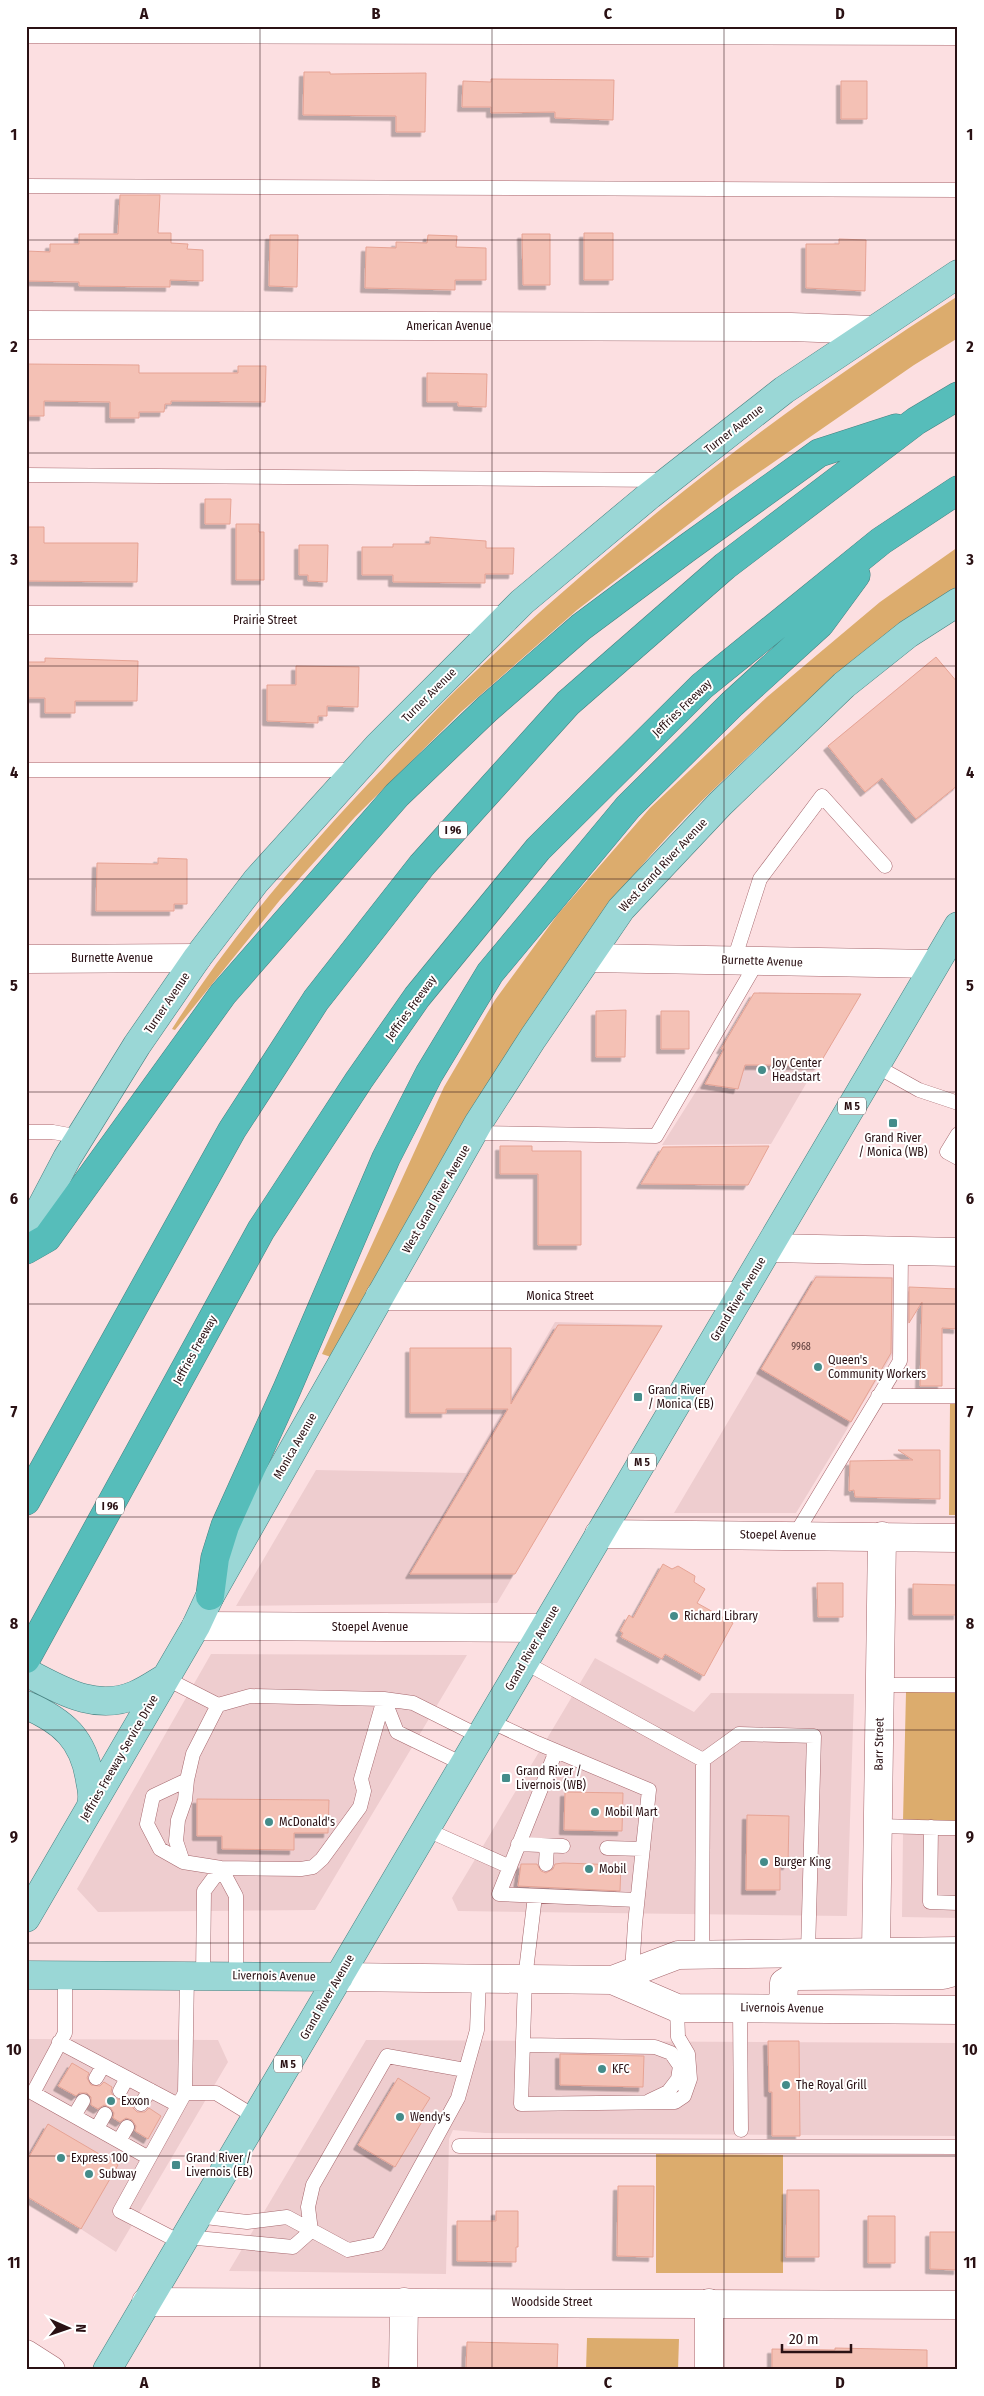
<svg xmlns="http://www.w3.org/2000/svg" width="984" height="2396" viewBox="0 0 984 2396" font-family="'Fira Sans Condensed',sans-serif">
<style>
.built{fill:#eecdcf}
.green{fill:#dcac6d}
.building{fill:#f4c1b5;stroke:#e6a394;filter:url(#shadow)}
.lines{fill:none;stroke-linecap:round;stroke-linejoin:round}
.lane-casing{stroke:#a6676d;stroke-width:15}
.street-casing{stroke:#a6676d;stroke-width:29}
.secondary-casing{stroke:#a6676d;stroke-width:29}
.primary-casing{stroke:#478180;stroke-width:29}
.highway-casing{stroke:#478180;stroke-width:29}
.lane{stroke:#fff;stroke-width:14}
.street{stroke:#fff;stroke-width:28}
.secondary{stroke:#fff;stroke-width:28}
.primary{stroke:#9ad7d6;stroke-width:28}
.highway{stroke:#56bdba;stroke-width:28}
.grid{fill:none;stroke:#2a1114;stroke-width:1;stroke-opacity:0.55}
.poi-dot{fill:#448c8a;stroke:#fff;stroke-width:2}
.labels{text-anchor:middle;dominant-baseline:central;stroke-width:4;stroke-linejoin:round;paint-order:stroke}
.number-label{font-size:10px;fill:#5c3d3c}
.shield{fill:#fff;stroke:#6a585a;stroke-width:1}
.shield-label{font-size:11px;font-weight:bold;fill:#2a1114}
.street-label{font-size:12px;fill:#2a1114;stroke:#fff}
.poi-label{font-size:12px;fill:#2a1114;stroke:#fff;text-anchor:start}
.neatline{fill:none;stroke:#2a1114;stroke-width:2}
.grid-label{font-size:16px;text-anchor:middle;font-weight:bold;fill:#2a1114}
</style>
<defs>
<filter id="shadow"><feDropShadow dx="-4.5" dy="4.5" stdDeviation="0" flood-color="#0004"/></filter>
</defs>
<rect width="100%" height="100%" fill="#fcdfe1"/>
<path class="built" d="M759 992 857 996 771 1144 662 1145Z
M815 1275 893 1277 894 1352 796 1513H674Z
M555 1322 663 1325 497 1603 236 1606 316 1470 466 1473Z
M211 1654 467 1655 315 1910 98 1912 77 1889Z
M595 1658 694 1712 711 1693 854 1694 847 1916 458 1911 452 1898Z
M903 1834 958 1835V1918L902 1917Z
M26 2039 218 2040 228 2062 116 2252 26 2193Z
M366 2040 958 2043V2136L485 2133 453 2130 449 2139 446 2274 229 2271Z"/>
<path class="green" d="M958 296V338L914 365 732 491 577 610 461 712 355 817 280 900 175 1030 172 1029C232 934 307 848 384 767 408 741 432 713 458 688 612 540 778 411 958 296Z
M958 547V586C879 639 807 700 739 765 690 811 643 860 603 914 500 1053 418 1208 331 1357L322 1354 444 1087 495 1000 558 914 650 808 767 697 880 602Z
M950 1404H958V1515H949Z
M906 1692 958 1693V1821H903Z
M656 2154 783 2155V2273H656Z
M587 2338 679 2339 678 2370H586Z"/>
<path class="building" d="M304 72H330V74L426 73 425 132H396V116L303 115Z
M491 79 614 80 613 120 555 118V112L491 113V107H462L463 81 491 82Z
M841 81H867V119H841Z
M120 195H160L158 233H171V243L188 244 187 249 203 250V281L170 280V287L79 286V282L26 281V251L50 252V244H79V234H118Z
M584 233H613V280H584Z
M522 234H550V285H523Z
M270 235H298L297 287 269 286Z
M428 235 457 236 456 247 486 248V280H455V290L365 288 366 247 396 248V242L427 243Z
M839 239 866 240 865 291 806 288V244H839Z
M26 364 139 365V373H238V366H266L265 402 171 401V404H165L164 412H139V418H110V402L44 401V416H26Z
M427 373 487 374 486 407 458 406V402H427Z
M205 499H231L230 524H205Z
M236 524H259V532H264V580H236Z
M26 527H44V543H138L137 582 26 581Z
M430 537 486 541V548H514L513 574H485V583L393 582V575H362V547H393V544H430Z
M299 545H328L327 582 308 581V575H299Z
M936 657 958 683V785L916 819 882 778 865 792 828 746Z
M45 658 138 661 137 701H75V713H45V698H26V662H45Z
M296 666 359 667 358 707 327 706V716H318V723L267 721V685H296Z
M158 858 187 859V904H174V911H96L97 863 158 864Z
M754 993 861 994 819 1065H745L738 1089 705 1084 724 1049H721Z
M626 1010 625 1057H596V1011Z
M661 1011H689V1049H661Z
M500 1146H532V1151H581V1245H538V1174H500Z
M769 1146 748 1185 641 1184 663 1147Z
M816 1277 892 1278 891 1353 851 1422 761 1369Z
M909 1287 958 1289V1329L942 1328V1386H920L922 1302 909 1323Z
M558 1325 662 1326 515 1574H410L508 1409H446V1413H410V1348H511V1404Z
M898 1450H940V1499L855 1497 854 1490 849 1491 850 1461 913 1460Z
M663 1564 672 1569 678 1566 695 1576 694 1582 705 1589 697 1603 733 1623 704 1676 665 1654 662 1659 621 1637 623 1633 620 1631 629 1615 633 1618Z
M817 1583H843V1617H818Z
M913 1584 958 1585V1615H913Z
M565 1792 623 1793 622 1831 564 1830Z
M197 1799 329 1800 328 1833H294V1850L222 1849V1836H197Z
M747 1815 789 1816 788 1865H780V1890H746Z
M563 1863 621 1865 620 1891 518 1886 521 1864H537L541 1871 546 1873 553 1869 555 1864Z
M768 2041H799L800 2136H772V2092H769Z
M560 2054 644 2056 643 2087 560 2085Z
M72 2063 89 2073 87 2078 91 2085 100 2086 104 2082 112 2087 111 2092 115 2098 121 2100 127 2096 134 2099 133 2108 137 2112H145L149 2108 161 2116 148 2139 135 2131 136 2126 132 2120 126 2118 120 2122 113 2118 114 2113 110 2107 104 2105 98 2109 91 2105V2097L87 2093H79L76 2096 58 2086Z
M398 2078 430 2098 418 2117 423 2120 395 2167 358 2145Z
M48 2124 118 2165 81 2229 26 2196V2162Z
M618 2186H654L653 2257 617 2256Z
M787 2190H819V2257H786Z
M496 2211H518V2247H516V2262L457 2261V2221H496Z
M868 2216H895V2263H868Z
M930 2232H958V2270L930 2269Z
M467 2342 558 2344 557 2370H466Z
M835 2348 927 2350V2370H772V2349L835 2350Z"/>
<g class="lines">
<defs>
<path id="lane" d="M26 186 958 190
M26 475 665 480
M26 770H355
M734 960 760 879 822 796 885 866
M876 1066 919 1090 958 1103
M26 1132H53L80 1137
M473 1133 656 1136 757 962
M958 1134 947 1152 958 1158
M878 1396H958
M795 1535 900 1361 901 1251
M524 1662 703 1760 739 1734 814 1736 808 1952
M165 1678 218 1705 250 1696 384 1699 413 1703 481 1737
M880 1685H958
M384 1699 397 1732 465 1765
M218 1705 193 1754 187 1780 153 1796 147 1824 160 1849 183 1862 221 1868 301 1869 313 1867 322 1859 360 1807 364 1791 361 1779 384 1699
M490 1721 537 1743 649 1790 635 1924 632 1972
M556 1751 499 1894 637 1900
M878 1826 958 1828
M931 1827 930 1902 958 1903
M425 1829 510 1867
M518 1844 563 1846
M607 1848 643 1849
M183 1862 176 1841 178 1820 185 1800 187 1780
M546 1864 547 1846
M535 1896 525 1979 521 2104 675 2102 684 2096 690 2079 688 2054 678 2037 677 2008
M702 1954 703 1760
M65 1975V2033L33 2093 149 2158
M203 1976 204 1891 221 1868 236 1896V1976
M740 2008 741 2130
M59 2042 178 2105
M524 2045 655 2047 671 2053 680 2066 678 2079 668 2092 649 2101
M96 2078 103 2066
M120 2091 127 2078
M185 2093H216L257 2118
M141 2104 150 2090
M74 2116 83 2101
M97 2128 105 2114
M119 2141 127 2127
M459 2146 958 2147
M197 2216 247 2222 287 2217 348 2250 378 2244 458 2098 477 2030 479 1979
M311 2231 308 2207 313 2185 387 2056 465 2070
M186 2237 293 2247 311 2231
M182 2243 120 2211 185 2093 187 1976"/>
<path id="street" d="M26 29 958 31
M26 325 791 327 873 330
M26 620H504
M588 958 935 964
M26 959 197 958
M770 1248 958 1252
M380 1296H740
M599 1534 958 1538
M196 1626 544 1628
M876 1951 882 1536
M146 2302 958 2305
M26 2354 51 2370
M403 2370 404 2302
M709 2370V2303"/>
<path id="secondary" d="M339 1977 612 1980 678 1955 958 1951
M612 1980 677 2008 958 2010
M783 2008 784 1983 795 1976 943 1975 958 1971"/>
<path id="primary" d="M26 1236 67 1158 137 1045 197 958 256 881 378 746 522 602 650 495 784 390 958 274
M26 1672C61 1690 95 1712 135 1695 145 1691 155 1684 165 1678
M26 1705C63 1721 84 1739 90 1781 92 1790 94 1799 90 1808
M26 1918 196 1626 210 1596 479 1122 533 1038 621 909 720 804 844 685 908 634 958 602
M26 1975 339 1977
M107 2370 958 926"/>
<path id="highway" d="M26 1250 47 1238 223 994 397 795 487 709 581 627 687 548 819 453 896 428
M26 1501 232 1130 316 1000 422 865 568 703 725 566 916 421 958 396
M210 1596 215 1558 225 1526 287 1389 386 1158 429 1074 490 973 628 807 732 704 820 624 856 575
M26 1659 261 1230 359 1080 417 997 538 849 702 686 881 541 958 490"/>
</defs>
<use href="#lane" class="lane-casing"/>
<use href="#street" class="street-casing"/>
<use href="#secondary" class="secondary-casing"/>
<use href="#primary" class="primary-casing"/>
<use href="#highway" class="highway-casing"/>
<use href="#lane" class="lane"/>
<use href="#street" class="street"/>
<use href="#secondary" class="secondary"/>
<use href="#primary" class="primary"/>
<use href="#highway" class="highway"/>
</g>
<path class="grid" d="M260 26V2370M492 26V2370M724 26V2370M26 240H958M26 453H958M26 666H958M26 879H958M26 1092H958M26 1304H958M26 1517H958M26 1730H958M26 1943H958M26 2156H958"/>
<g class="poi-dot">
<circle cx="762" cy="1070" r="5"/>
<rect x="888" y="1118" width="10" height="10" rx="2.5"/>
<circle cx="818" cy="1367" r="5"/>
<rect x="633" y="1392" width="10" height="10" rx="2.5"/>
<circle cx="674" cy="1616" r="5"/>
<rect x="501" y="1773" width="10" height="10" rx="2.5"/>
<circle cx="595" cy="1812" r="5"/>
<circle cx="269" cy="1822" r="5"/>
<circle cx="764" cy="1862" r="5"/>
<circle cx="589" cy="1869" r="5"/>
<circle cx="602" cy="2069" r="5"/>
<circle cx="786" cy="2085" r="5"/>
<circle cx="111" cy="2101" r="5"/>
<circle cx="400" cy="2117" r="5"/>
<circle cx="61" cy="2158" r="5"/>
<rect x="171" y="2160" width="10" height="10" rx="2.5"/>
<circle cx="89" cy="2174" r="5"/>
</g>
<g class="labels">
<g class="number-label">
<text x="801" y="1347">9968</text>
</g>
<g class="shield">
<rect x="439" y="821.5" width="28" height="17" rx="4"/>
<rect x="838" y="1097.5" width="28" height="17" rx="4"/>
<rect x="628" y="1453.5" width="28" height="17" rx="4"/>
<rect x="96" y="1497.5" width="28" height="17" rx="4"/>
<rect x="274" y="2055.5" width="28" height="17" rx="4"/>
</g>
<g class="shield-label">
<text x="453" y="830">I 96</text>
<text x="852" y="1106">M 5</text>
<text x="642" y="1462">M 5</text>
<text x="110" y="1506">I 96</text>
<text x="288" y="2064">M 5</text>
</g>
<g class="street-label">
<text x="449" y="326">American Avenue</text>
<text transform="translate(734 429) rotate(-38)">Turner Avenue</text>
<text x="265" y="620">Prairie Street</text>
<text transform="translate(429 695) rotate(-45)">Turner Avenue</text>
<text transform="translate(682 708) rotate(-44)">Jeffries Freeway</text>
<text transform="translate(663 865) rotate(-47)">West Grand River Avenue</text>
<text x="112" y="958">Burnette Avenue</text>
<text transform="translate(762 961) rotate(2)">Burnette Avenue</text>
<text transform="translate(167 1003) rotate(-56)">Turner Avenue</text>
<text transform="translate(411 1008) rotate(-54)">Jeffries Freeway</text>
<text transform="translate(436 1199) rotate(-60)">West Grand River Avenue</text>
<text x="560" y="1296">Monica Street</text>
<text transform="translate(738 1299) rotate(-59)">Grand River Avenue</text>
<text transform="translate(195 1350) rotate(-61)">Jeffries Freeway</text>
<text transform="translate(295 1446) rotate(-60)">Monica Avenue</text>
<text transform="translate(778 1535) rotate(1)">Stoepel Avenue</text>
<text x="370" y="1627">Stoepel Avenue</text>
<text transform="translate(532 1648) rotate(-60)">Grand River Avenue</text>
<text transform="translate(879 1744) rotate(-89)">Barr Street</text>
<text transform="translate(119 1758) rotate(-60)">Jeffries Freeway Service Drive</text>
<text transform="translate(274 1976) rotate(1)">Livernois Avenue</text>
<text transform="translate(327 1997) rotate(-60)">Grand River Avenue</text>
<text transform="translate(782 2008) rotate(1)">Livernois Avenue</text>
<text x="552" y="2302">Woodside Street</text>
</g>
<g class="poi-label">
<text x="772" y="1063">Joy Center<tspan x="772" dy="14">Headstart</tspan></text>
<text x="893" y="1138" text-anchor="middle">Grand River<tspan x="893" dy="14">/ Monica (WB)</tspan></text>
<text x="828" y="1360">Queen's<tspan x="828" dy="14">Community Workers</tspan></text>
<text x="648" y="1390">Grand River<tspan x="648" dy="14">/ Monica (EB)</tspan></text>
<text x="684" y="1616">Richard Library</text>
<text x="516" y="1771">Grand River /<tspan x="516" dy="14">Livernois (WB)</tspan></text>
<text x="605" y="1812">Mobil Mart</text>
<text x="279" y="1822">McDonald's</text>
<text x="774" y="1862">Burger King</text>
<text x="599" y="1869">Mobil</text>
<text x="612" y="2069">KFC</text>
<text x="796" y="2085">The Royal Grill</text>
<text x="121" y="2101">Exxon</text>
<text x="410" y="2117">Wendy's</text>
<text x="71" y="2158">Express 100</text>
<text x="186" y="2158">Grand River /<tspan x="186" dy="14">Livernois (EB)</tspan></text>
<text x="99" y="2174">Subway</text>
</g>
</g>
<rect width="984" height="2396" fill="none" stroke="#ffffff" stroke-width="55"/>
<g transform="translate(68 2328) rotate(92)" stroke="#ffffff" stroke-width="4" paint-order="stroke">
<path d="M0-4L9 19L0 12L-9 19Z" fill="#2a1114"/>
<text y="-8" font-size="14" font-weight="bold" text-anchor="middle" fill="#2a1114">N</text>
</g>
<path d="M782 2344v8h69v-8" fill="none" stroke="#2a1114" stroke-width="2.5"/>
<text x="789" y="2344" font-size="15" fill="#2a1114" stroke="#ffffff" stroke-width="4" paint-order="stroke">20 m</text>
<rect x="28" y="28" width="928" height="2340" class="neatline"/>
<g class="grid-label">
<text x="144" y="19">A</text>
<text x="376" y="19">B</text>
<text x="608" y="19">C</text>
<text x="840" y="19">D</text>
<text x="14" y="140">1</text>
<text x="970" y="140">1</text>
<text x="14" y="352">2</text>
<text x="970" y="352">2</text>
<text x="14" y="565">3</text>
<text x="970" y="565">3</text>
<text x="14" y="778">4</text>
<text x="970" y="778">4</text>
<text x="14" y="991">5</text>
<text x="970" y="991">5</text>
<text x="14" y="1204">6</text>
<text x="970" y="1204">6</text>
<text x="14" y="1417">7</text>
<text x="970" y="1417">7</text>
<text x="14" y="1629">8</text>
<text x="970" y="1629">8</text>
<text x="14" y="1842">9</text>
<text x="970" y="1842">9</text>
<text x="14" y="2055">10</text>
<text x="970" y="2055">10</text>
<text x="14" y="2268">11</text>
<text x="970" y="2268">11</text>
<text x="144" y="2388">A</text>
<text x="376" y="2388">B</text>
<text x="608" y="2388">C</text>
<text x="840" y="2388">D</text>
</g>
</svg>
